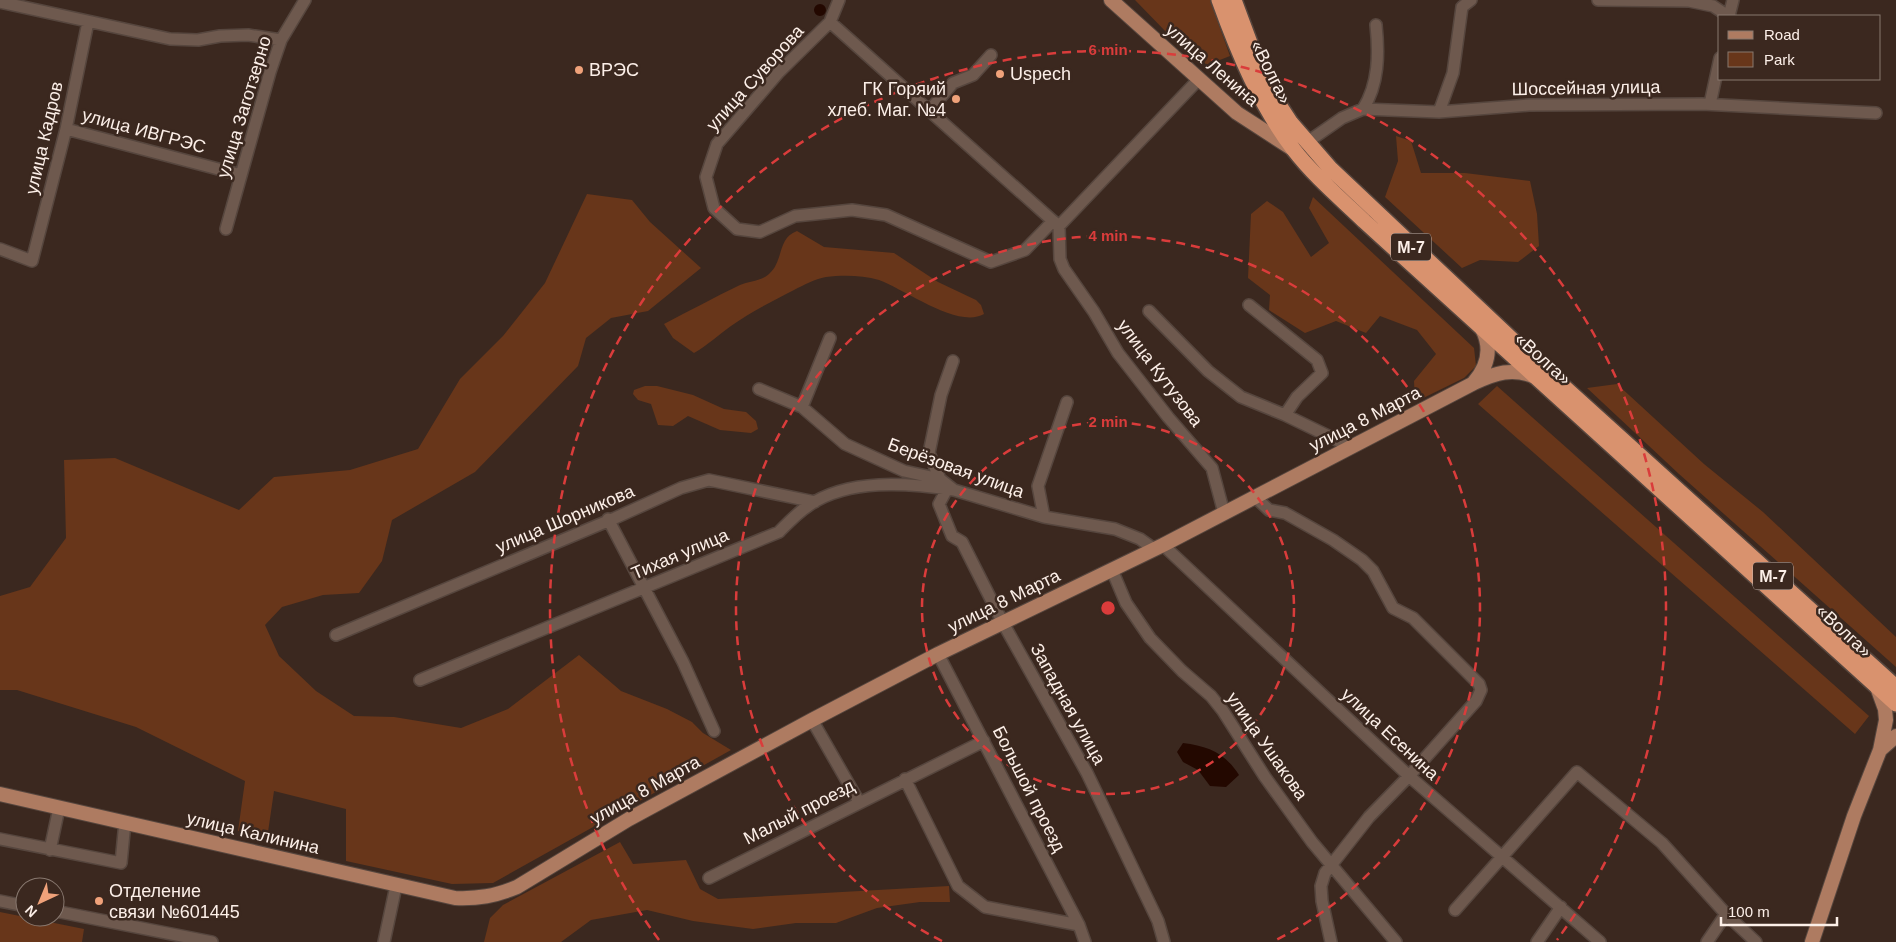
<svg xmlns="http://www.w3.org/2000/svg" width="1896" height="942" viewBox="0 0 1896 942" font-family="Arial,sans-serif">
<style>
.green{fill:#68361a}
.water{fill:#230800}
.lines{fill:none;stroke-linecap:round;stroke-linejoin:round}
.minor-casing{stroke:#56463e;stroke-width:14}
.major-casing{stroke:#56463e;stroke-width:16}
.highway-casing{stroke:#56463e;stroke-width:18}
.minor{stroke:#6e594e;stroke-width:11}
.major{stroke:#ae7b61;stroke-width:14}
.highway{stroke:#d9926e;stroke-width:15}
.ring{fill:none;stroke:#da3c3b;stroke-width:2.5;stroke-dasharray:9 6}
.poi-dot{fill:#f0a27a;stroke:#3b281f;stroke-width:2}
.labels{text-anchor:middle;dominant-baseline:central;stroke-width:5;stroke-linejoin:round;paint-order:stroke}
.shield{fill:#3b281f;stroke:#c2b3ac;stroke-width:1}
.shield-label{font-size:16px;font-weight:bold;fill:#fcefe8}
.street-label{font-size:18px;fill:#fcefe8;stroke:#3b281f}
.poi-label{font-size:18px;fill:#fcefe8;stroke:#3b281f;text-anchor:start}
.centre{fill:#da3c3b;stroke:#3b281f;stroke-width:2.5}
.ring-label{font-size:15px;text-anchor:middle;font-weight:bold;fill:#da3c3b;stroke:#3b281f;stroke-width:5;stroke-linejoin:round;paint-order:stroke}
</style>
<rect width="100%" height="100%" fill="#3b281f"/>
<path class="green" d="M1135 0H1210L1230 56 1207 65 1168 34Z
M1396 136 1411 141 1421 173H1465L1530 181 1537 214 1539 246 1518 262 1480 260 1462 268 1385 197 1398 161Z
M587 194 632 200 650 222 701 268 648 311 611 318 586 338 578 366 475 472 392 520 382 561 359 593 323 595 282 607 265 625 279 656 316 691 354 716 394 717 461 728 508 709 579 655 621 691 667 709 692 722 703 733 731 750 493 883 452 884 346 861V809L274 791 267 839 238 831 245 781 136 727 17 690H0V596L30 587 66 538 64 460 115 458 239 510 274 477 350 470 418 449 460 379 503 336 545 283Z
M1313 197 1474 348 1476 366 1464 378 1415 402 1414 381 1436 354 1417 330 1380 316 1366 333 1336 321 1305 333 1269 310 1270 295 1248 278 1251 214 1267 201 1283 212 1311 257 1329 243 1309 208Z
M797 231 824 247 894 253 938 282 976 300 981 305 984 314C958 329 906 290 879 280 862 275 842 275 826 277 814 279 804 285 794 290 773 301 750 312 731 326 718 335 708 345 694 353L673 338 664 324C689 311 715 297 740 285 749 281 762 281 769 274 784 261 777 238 797 231Z
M1617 384 1704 464 1763 512 1896 637V667L1679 474 1587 388Z
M645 386H657L693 395 724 409 746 412 756 421 758 429 751 433 720 430 688 416 673 426 658 425 651 404 638 400 633 394 634 390Z
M1497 386 1869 716 1855 734 1478 404Z
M620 842 633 864 686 860 700 889 718 899 949 886 950 902H920L877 908 836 923H796L753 929 693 921 647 910 591 920 561 942H484L490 918 503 905Z
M0 912 84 929 82 942H0Z"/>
<path class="water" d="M814 10a6 6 0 1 1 12 0a6 6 0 1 1-12 0Z
M1183 743C1208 746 1225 753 1239 775L1226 787 1210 786 1198 770 1183 762 1177 752Z"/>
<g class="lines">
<defs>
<path id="minor" d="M839 0 830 22 779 72 717 144 706 177 714 208 737 229 760 232 795 216 815 214 852 210 886 215 991 262 1025 250 1053 221 1059 226 1198 80
M1598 0 1689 1 1713 6 1728 16
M0 2 170 39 198 40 220 36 248 35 281 40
M1729 16 1733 0
M830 22 1053 221
M1710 104 1720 58
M1363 109C1379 84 1379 53 1376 25
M929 111 953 83 973 75 991 55
M1439 112 1453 73 1462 7 1471 0
M66 129 241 175
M1306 143 1342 118 1363 109 1439 112 1529 105 1702 104 1876 113
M1059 226 1060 259 1064 269 1094 312 1118 353 1168 417 1212 468 1224 513
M226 229 270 72 281 40 305 0
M0 249 32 261 66 129 88 22
M1249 305 1317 360 1322 373 1297 397 1285 415 1351 447
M1149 311 1208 371 1241 397 1285 415
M759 389 802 407 845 444 904 471 940 479 954 490 1044 517 1115 529 1140 539 1154 549
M802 407 830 338
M940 479 929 453 941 395 953 361
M947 489 939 504 952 536 962 542 1003 623 1087 773 1158 921 1164 942
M1255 497 1269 510 1285 513 1333 540 1362 560 1373 571 1393 608 1413 618 1479 684 1481 690 1476 701 1409 776 1369 817 1325 873 1321 886 1322 901 1331 942
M1044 517 1038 486 1067 402
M608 519 683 662 714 731
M1163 545 1409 776 1600 942
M1112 570 1126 603 1150 638 1182 671 1211 696 1223 711 1265 777 1312 842 1396 942
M336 635 615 518 681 488 709 480 815 502
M938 654 1079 925 1085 942
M420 680 779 532C788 523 797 513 808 506 848 478 908 483 954 490
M812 720 859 802
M905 779 958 886 985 907 1079 925
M0 839 121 863 125 822
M50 850 59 808
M709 878 984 741
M0 901 25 906
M1455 910 1577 772 1662 843 1726 914 1756 942
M55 911 212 942
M384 942 396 886
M1537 942 1561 907
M1707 942 1726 914"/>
<path id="major" d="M1111 0 1237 113 1294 150
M1474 382C1488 366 1492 348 1482 329
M1880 750 1896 736
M0 794 455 898C478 899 495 896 517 887L629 819 812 720 938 654 1163 545 1474 383C1495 373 1513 367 1535 377
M1812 942 1854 816 1880 750 1886 720 1885 709 1877 687"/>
<path id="highway" d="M1219 0C1238 53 1260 105 1294 150 1314 176 1340 198 1364 221L1896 704
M1234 0 1259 67 1274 97 1291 123 1330 168 1520 347 1896 687"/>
</defs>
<use href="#minor" class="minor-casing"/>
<use href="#major" class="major-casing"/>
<use href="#highway" class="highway-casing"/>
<use href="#minor" class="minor"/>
<use href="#major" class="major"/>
<use href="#highway" class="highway"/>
</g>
<g class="ring">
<circle cx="1108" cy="608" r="186"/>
<path d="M942 941A372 372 0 1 1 1274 941"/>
<path d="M659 940A558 558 0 1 1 1557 940"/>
</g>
<g class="poi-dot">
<circle cx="579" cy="70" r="5"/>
<circle cx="1000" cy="74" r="5"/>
<circle cx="956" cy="99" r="5"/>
<circle cx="99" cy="901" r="5"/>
</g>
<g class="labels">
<g class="shield">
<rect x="1391" y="233.5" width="40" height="27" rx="4"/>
<rect x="1753" y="562.5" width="40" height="27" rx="4"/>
</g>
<g class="shield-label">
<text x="1411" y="247">М-7</text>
<text x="1773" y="576">М-7</text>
</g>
<g class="street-label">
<text transform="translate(1212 65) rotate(41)">улица Ленина</text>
<text transform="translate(1271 72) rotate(63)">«Волга»</text>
<text transform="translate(755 78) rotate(-48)">улица Суворова</text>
<text transform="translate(1586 88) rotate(-1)">Шоссейная улица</text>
<text transform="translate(244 107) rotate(-73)">улица Заготзерно</text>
<text transform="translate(144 131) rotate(15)">улица ИВГРЭС</text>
<text transform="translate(44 138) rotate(-77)">улица Кадров</text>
<text transform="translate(1543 359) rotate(42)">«Волга»</text>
<text transform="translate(1160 373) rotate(53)">улица Кутузова</text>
<text transform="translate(1365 419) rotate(-27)">улица 8 Марта</text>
<text transform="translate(956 468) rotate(20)">Берёзовая улица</text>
<text transform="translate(565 519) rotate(-23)">улица Шорникова</text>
<text transform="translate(680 554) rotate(-23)">Тихая улица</text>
<text transform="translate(1004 601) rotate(-26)">улица 8 Марта</text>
<text transform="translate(1844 631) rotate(43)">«Волга»</text>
<text transform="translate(1068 704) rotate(61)">Западная улица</text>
<text transform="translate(1390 734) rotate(43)">улица Есенина</text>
<text transform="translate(1267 746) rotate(55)">улица Ушакова</text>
<text transform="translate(1029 789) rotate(63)">Большой проезд</text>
<text transform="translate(645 790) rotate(-29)">улица 8 Марта</text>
<text transform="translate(799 812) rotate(-27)">Малый проезд</text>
<text transform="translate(253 833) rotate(13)">улица Калинина</text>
</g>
<g class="poi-label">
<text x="589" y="70">ВРЭС</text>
<text x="1010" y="74">Uspech</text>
<text x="946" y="89" text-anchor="end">ГК Горяий<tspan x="946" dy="21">хлеб. Маг. №4</tspan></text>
<text x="109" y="891">Отделение<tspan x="109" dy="21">связи №601445</tspan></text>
</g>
</g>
<circle cx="1108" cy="608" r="8" class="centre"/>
<g class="ring-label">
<text x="1108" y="55">6 min</text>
<text x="1108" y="241">4 min</text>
<text x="1108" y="427">2 min</text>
</g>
<rect x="1718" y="15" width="162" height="65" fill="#3b281f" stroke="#88786f"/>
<rect x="1728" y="31" width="25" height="8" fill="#ae7b61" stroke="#88786f"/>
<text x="1764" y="40" font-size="15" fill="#fcefe8">Road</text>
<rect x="1728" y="52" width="25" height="15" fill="#68361a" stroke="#88786f"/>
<text x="1764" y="65" font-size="15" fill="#fcefe8">Park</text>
<g transform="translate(40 902) rotate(224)"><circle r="24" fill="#3b281f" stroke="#88786f"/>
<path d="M0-4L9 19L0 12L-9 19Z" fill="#f0a27a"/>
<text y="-8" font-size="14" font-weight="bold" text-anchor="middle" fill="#fcefe8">N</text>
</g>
<path d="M1721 917v8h116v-8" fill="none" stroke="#fcefe8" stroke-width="2.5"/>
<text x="1728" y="917" font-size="15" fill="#fcefe8" stroke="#3b281f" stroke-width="4" paint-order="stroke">100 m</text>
</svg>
